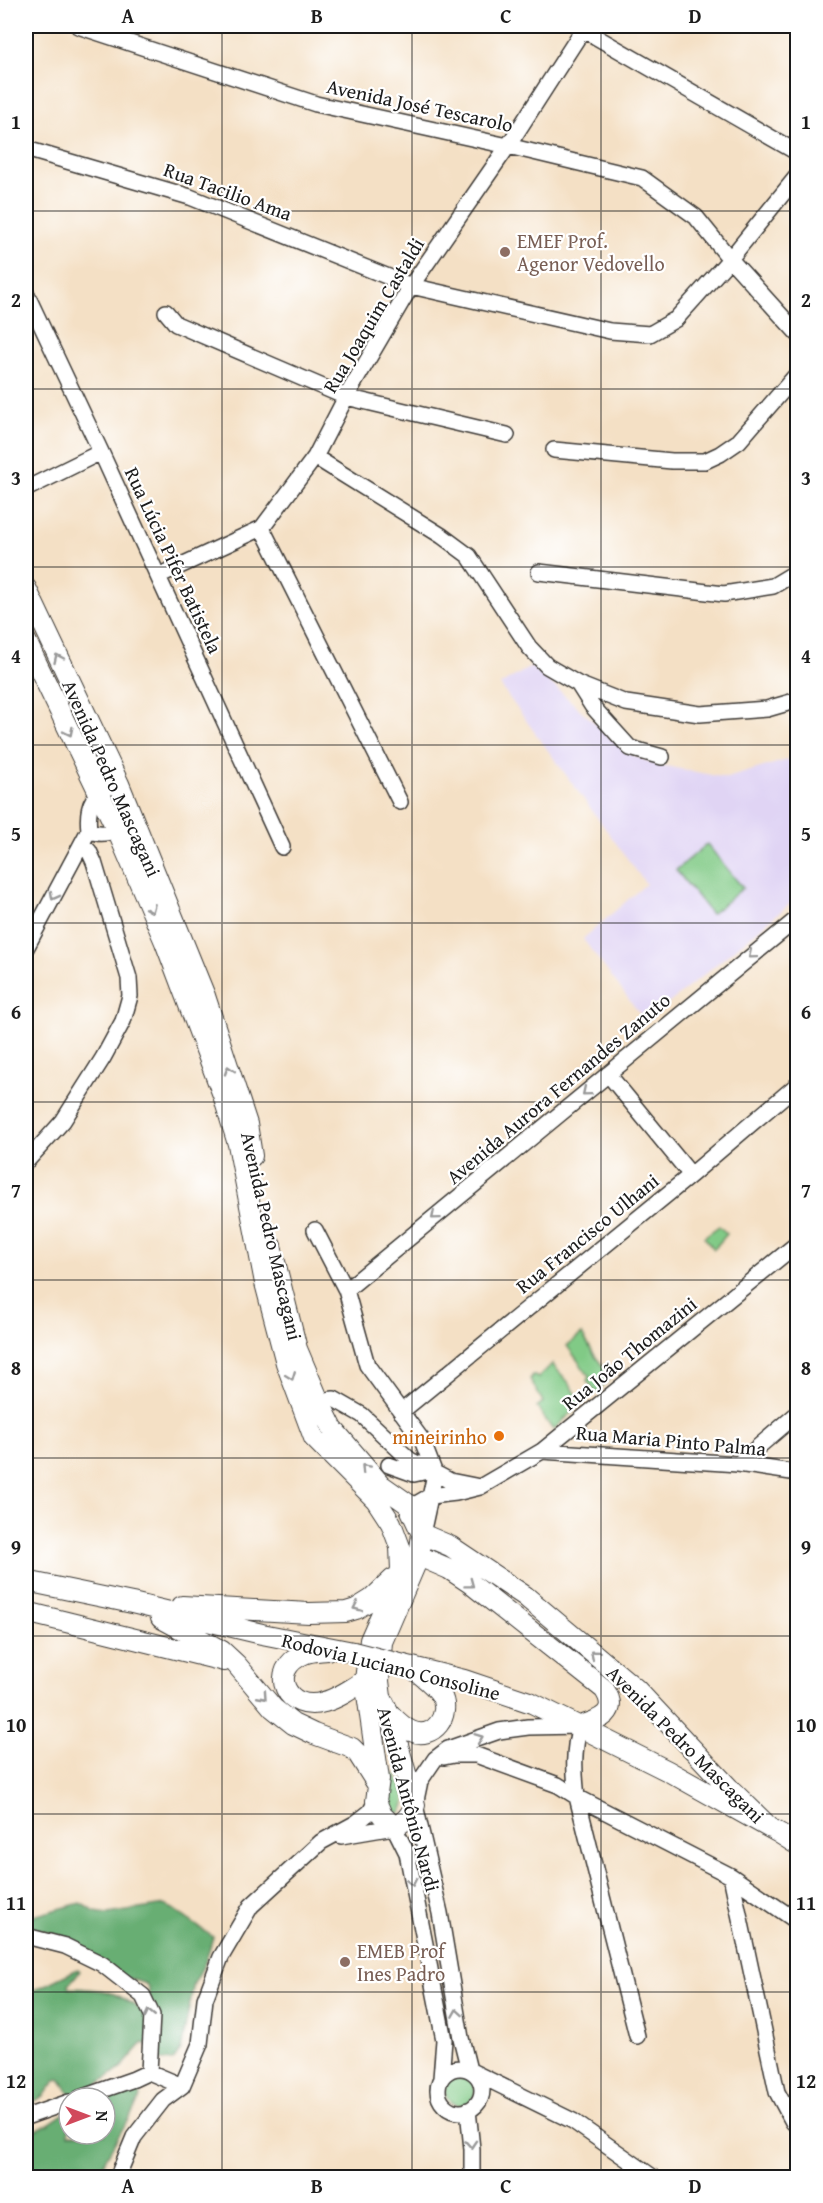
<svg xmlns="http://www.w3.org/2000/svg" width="823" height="2203" viewBox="0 0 823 2203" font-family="'Gentium Book Plus',serif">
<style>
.built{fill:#e0d4f4}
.green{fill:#81ca86;stroke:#4e7351;stroke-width:1.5}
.forest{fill:#68ae73;stroke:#426548;stroke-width:1.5}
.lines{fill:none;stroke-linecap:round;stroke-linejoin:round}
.minor-casing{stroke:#3c3935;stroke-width:18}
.major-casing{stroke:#3c3935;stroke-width:22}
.minor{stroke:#fff;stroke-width:15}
.major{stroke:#fff;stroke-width:20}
.major-bridge-casing{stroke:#3c3935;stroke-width:22;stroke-linecap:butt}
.major-bridge{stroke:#fff;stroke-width:20}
.oneway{stroke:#999}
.grid{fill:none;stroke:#1c1c1c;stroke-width:1.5;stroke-opacity:0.55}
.education-dot{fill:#8d6e63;stroke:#fff;stroke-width:2}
.food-dot{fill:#e8710a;stroke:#fff;stroke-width:2}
.labels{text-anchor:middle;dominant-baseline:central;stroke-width:4.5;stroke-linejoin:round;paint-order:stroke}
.street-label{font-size:20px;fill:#1c1c1c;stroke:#fff}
.education-label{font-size:20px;fill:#785e54;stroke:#fff;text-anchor:start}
.food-label{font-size:20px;fill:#c56008;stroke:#fff;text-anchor:end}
.neatline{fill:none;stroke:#1c1c1c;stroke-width:2}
.grid-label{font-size:20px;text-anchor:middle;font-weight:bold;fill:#1c1c1c}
</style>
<rect width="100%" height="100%" fill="#fff"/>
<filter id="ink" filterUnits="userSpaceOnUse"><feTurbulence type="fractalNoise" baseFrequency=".0167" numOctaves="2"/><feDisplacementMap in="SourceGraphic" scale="12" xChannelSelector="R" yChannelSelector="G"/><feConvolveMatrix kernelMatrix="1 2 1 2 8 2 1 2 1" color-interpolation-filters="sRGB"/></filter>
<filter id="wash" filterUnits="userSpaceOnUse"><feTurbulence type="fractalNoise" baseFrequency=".008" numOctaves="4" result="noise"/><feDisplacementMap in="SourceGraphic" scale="24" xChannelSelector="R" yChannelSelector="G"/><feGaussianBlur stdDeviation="1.35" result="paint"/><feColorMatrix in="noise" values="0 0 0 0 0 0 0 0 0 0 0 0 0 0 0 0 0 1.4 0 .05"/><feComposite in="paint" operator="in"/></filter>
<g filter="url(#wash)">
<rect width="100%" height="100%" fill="#f4e0c5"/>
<path class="built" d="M532 666 628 753 655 764 727 778 797 757V898L646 1022 583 939 646 884 500 685Z"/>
<path class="green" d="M707 844 743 888 711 914 676 870Z
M719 1226 727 1234 714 1249 704 1237Z
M582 1334 595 1356 611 1377 596 1393 587 1381 589 1376 567 1346Z
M552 1364 570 1384 582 1403 553 1430 537 1407 543 1402 530 1379 533 1375 538 1378Z
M392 1774 397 1775C402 1788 411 1802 400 1813L387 1811 384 1782Z
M445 2090a15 15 0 1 1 30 0a15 15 0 1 1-30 0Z"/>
<path class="forest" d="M80 1903 95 1912 108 1914 165 1905 173 1909 213 1937 205 1963 194 1983 181 2050 173 2061 159 2060 154 2047 143 2043 123 2066 97 2085 104 2093 132 2091 140 2093 141 2097 106 2158 99 2177H26L29 2169 26 2162V2134L47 2125 69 2110V2134H105V2098H73L60 2079 56 2080 44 2096 26 2106V1994L78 1969 80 1971 69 1984 70 1988C105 1989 114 1990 143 2011L148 2009 149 1989 146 1984 124 1977 60 1936 26 1926V1918Z"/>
</g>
<g filter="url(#ink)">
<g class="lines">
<defs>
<path id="minor" d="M78 26 316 104 508 146 642 178 696 217 730 259 798 334
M577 26 798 153
M26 149 190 197 411 286 610 331 650 334 676 319 730 259 798 175
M26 293 101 452 282 847
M166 312 176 324 346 397 507 435
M554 450 672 461H705L720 454 739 441 798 373
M315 457 442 536 469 556 529 647 547 666 578 684 626 703 700 714 767 709 798 700
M26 489 101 452
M262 528 400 802
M539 572 724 594 773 586 798 571
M158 576 262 528 315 457 346 397 411 286 508 146 584 28
M578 684 592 706 630 748 662 757
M89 830C102 837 113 832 125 825
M26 948 89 830C86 805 93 790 119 784
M608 1074 691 1175
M26 1162 63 1121 103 1058 123 1021 130 996 129 978 94 862 89 851 82 844
M315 1230 346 1290 367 1365 422 1440 435 1474 422 1534
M346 1290 798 918
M319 1401 334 1399 362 1415 410 1460 450 1481 475 1486
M401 1412 691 1175 798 1084
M542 1451 738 1464 798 1473
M738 1464 798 1413
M389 1465 414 1474 428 1471
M411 1507 430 1496 456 1493 480 1487 542 1451 798 1243
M444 1757 454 1755H476L558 1785 577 1797 731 1876 798 1922
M341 1836 394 1827 407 1853 444 2040 441 2078
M731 1876 777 2092 793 2122 798 2127
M26 1936 65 1946 102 1964 143 1996 152 2015 149 2072
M438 2090a22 22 0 1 1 44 0a22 22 0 1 1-44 0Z
M469 2070 461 2038 440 1913 415 1805 420 1781 435 1759 448 1749 499 1731 528 1727 580 1726C573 1750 574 1772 577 1797L637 2036
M149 2072 182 2086
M473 2072 573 2121 654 2178
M80 2098 134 2079 149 2072
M468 2110 472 2149V2178
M26 2117 69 2102
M117 2178 134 2137 163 2100 182 2086 200 2044 205 1999 221 1957 251 1906 321 1842 356 1823 370 1812 376 1801"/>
<path id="major" d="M26 588 119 784 205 996 247 1124 252 1156
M26 641 117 830 165 942 223 1095 238 1144 265 1283 286 1363 314 1438 376 1500 391 1523 400 1547 401 1570 370 1640 365 1680 379 1779 376 1801 382 1815 394 1827C405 1822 410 1816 415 1805L389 1713 381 1697 379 1681 382 1642 419 1556 422 1534
M271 1246 297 1349 319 1401 333 1429 381 1485 408 1504 422 1534 450 1546 525 1596 637 1690 729 1788 770 1828
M419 1556 449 1569 470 1583 604 1689C620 1713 600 1720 580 1726
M26 1581 132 1603 262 1634 353 1652
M182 1606 309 1613 346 1612 356 1609 372 1599 393 1579
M26 1612 224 1661
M161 1618 222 1651 236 1664 273 1708 293 1724 314 1734 352 1748 358 1754 377 1784
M327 1650C319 1651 311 1651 304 1654 266 1670 287 1714 324 1702 339 1698 353 1688 365 1680
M396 1663 464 1680 532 1703 668 1771 779 1833 798 1845
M389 1713C395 1719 402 1727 411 1731 433 1741 452 1715 441 1695 435 1685 423 1677 414 1669"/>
</defs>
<use href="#minor" class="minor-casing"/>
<use href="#major" class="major-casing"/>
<use href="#minor" class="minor"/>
<use href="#major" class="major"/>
<defs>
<path id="major-bridge" d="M353 1652 396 1663"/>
</defs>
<use href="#major-bridge" class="major-bridge-casing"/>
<use href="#major-bridge" class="major-bridge"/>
</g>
<defs><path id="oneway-chevron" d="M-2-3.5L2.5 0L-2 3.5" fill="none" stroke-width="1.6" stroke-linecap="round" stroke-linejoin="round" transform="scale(1.5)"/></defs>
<g class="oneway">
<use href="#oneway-chevron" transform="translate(58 658) rotate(-115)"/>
<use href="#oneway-chevron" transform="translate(69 732) rotate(64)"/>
<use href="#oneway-chevron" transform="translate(54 896) rotate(118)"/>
<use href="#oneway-chevron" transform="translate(151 909) rotate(67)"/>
<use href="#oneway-chevron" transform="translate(752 955) rotate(140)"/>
<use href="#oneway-chevron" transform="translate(229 1070) rotate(-108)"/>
<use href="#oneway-chevron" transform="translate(586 1092) rotate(140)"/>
<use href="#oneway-chevron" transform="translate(435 1216) rotate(140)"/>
<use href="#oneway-chevron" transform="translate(291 1376) rotate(69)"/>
<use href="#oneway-chevron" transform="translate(365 1468) rotate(-133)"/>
<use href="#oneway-chevron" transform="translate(470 1584) rotate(37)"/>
<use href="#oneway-chevron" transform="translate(357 1607) rotate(156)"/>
<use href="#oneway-chevron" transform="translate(594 1654) rotate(-140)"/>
<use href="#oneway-chevron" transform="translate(263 1696) rotate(48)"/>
<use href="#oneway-chevron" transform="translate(479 1738) rotate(-20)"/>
<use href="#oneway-chevron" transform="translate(412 1882) rotate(79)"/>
<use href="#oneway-chevron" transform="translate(457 2013) rotate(-99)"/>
<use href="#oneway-chevron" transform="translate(149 2014) rotate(-103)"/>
<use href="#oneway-chevron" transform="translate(471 2144) rotate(86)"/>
</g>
</g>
<path class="grid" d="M222 26V2178M412 26V2178M601 26V2178M26 211H798M26 389H798M26 567H798M26 745H798M26 923H798M26 1102H798M26 1280H798M26 1458H798M26 1636H798M26 1814H798M26 1992H798"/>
<g class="education-dot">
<circle cx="505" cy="252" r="6"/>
<circle cx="345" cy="1962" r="6"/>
</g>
<circle class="food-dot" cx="499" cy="1436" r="6"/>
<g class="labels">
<g class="street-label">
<text transform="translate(420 105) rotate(12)">Avenida José Tescarolo</text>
<text transform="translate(228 191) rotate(20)">Rua Tacilio Ama</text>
<text transform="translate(373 315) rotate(-59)">Rua Joaquim Castaldi</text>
<text transform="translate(174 560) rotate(65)">Rua Lúcia Pifer Batistela</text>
<text transform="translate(112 778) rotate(66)">Avenida Pedro Mascagani</text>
<text transform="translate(558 1088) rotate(-40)">Avenida Aurora Fernandes Zanuto</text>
<text transform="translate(587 1233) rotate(-39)">Rua Francisco Ulhani</text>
<text transform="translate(272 1236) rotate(77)">Avenida Pedro Mascagani</text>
<text transform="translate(629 1353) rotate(-39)">Rua João Thomazini</text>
<text transform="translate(671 1440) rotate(5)">Rua Maria Pinto Palma</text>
<text transform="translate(391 1666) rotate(14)">Rodovia Luciano Consoline</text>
<text transform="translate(686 1744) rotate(45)">Avenida Pedro Mascagani</text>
<text transform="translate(409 1799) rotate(75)">Avenida Antônio Nardi</text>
</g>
<g class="education-label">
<text x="517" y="240">EMEF Prof.<tspan x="517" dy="23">Agenor Vedovello</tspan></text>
<text x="357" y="1950">EMEB Prof<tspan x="357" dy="23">Ines Padro</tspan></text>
</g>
<g class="food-label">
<text x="487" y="1436">mineirinho</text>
</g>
</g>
<rect width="823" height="2203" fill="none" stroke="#fff" stroke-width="66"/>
<g transform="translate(87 2116) rotate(90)"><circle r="28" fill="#ffffff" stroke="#a4a4a4" stroke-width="1.5"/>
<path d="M0-4.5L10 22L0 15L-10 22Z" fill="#d1495b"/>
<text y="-9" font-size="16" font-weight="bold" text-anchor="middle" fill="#1c1c1c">N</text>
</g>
<rect x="33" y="33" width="757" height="2137" class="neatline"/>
<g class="grid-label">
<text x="128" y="23">A</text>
<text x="317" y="23">B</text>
<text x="506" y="23">C</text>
<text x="695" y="23">D</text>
<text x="16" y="129">1</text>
<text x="806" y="129">1</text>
<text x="16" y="307">2</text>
<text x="806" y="307">2</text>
<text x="16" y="485">3</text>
<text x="806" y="485">3</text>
<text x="16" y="663">4</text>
<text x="806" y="663">4</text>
<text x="16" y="841">5</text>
<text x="806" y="841">5</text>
<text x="16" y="1019">6</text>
<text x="806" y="1019">6</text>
<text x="16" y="1197">7</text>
<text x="806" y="1197">7</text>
<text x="16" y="1375">8</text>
<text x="806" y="1375">8</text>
<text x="16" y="1554">9</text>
<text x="806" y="1554">9</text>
<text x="16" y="1732">10</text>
<text x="806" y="1732">10</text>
<text x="16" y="1910">11</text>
<text x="806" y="1910">11</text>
<text x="16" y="2088">12</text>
<text x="806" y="2088">12</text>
<text x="128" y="2193">A</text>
<text x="317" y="2193">B</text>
<text x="506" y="2193">C</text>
<text x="695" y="2193">D</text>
</g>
</svg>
